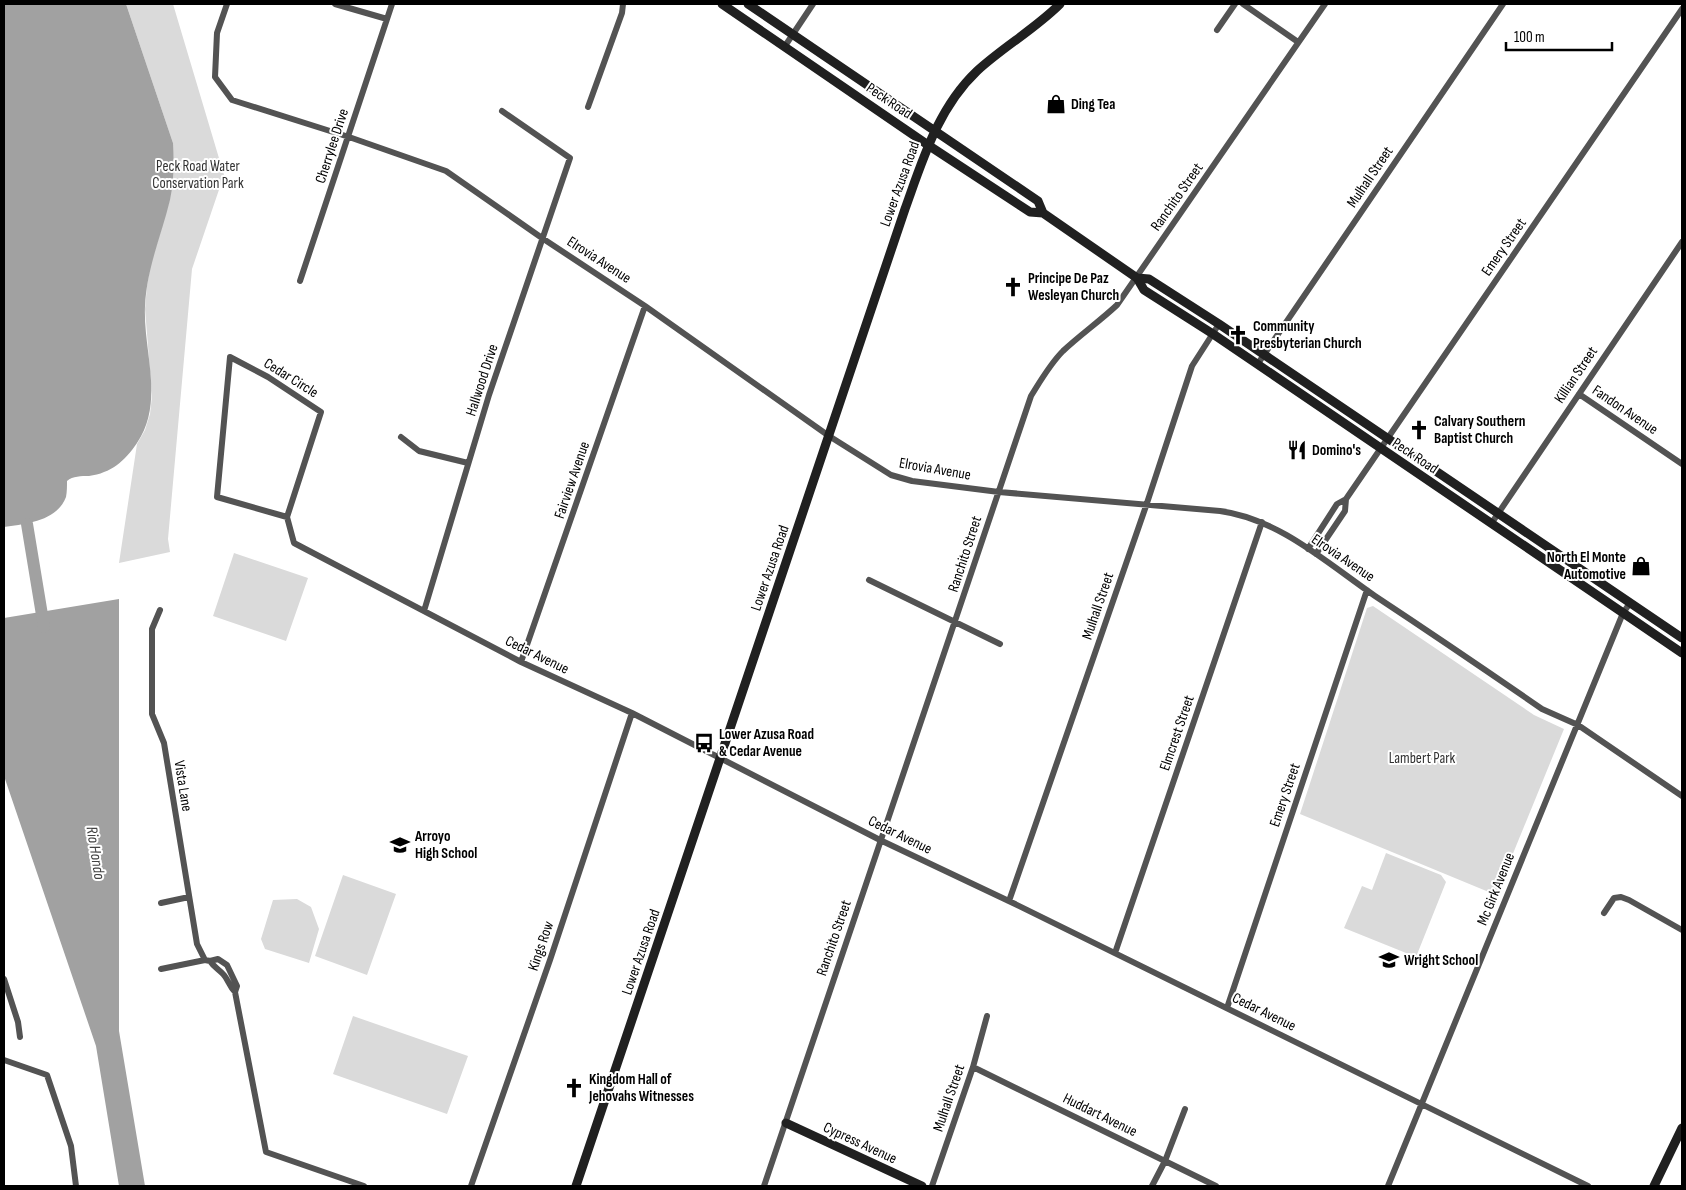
<svg xmlns="http://www.w3.org/2000/svg" width="1686" height="1190" viewBox="0 0 1686 1190" font-family="'Sofia Sans Condensed',sans-serif">
<style>
.green{fill:#dadada}
.water{fill:#a1a1a1}
.lines{fill:none;stroke-linecap:round;stroke-linejoin:round}
.river{stroke:#a1a1a1;stroke-width:12}
.street{stroke:#535353;stroke-width:6}
.secondary{stroke:#202020;stroke-width:9}
.labels{text-anchor:middle;dominant-baseline:central;stroke-width:4;stroke-linejoin:round;paint-order:stroke}
.street-label{font-size:15px;fill:#000;stroke:#fff}
.poi-label{font-size:15px;font-weight:bold;fill:#000;stroke:#fff;text-anchor:start}
.park-label{font-size:15px;fill:#313131;stroke:#fff}
.water-label{font-size:16px;font-style:italic;fill:#424242;stroke:#fff}
</style>
<rect width="100%" height="100%" fill="#fff"/>
<path class="green" d="M126 4H173L224 175 192 269 168 539 170 552 119 563 137 444 145 430 150 414 152 396 145 309 147 286 150 267 170 199 173 143Z
M234 553 308 578 286 641 213 616Z
M1373 606 1534 715 1564 729 1496 895 1300 814 1367 608Z
M1386 853 1441 875 1446 882 1416 957 1344 928 1362 886 1372 890Z
M343 875 396 894 367 975 315 956Z
M297 899 311 907 319 929 309 963 265 949 261 939 273 900Z
M353 1016 468 1056 447 1114 333 1074Z"/>
<path class="water" d="M4 4H126L173 143C174 162 174 181 170 200 161 237 147 267 145 306 143 352 165 401 137 443 125 461 111 473 89 476 81 476 73 476 67 481 67 486 67 492 66 497 57 521 26 524 4 527Z
M119 599V1031L145 1186H119L96 1046 4 776V618Z"/>
<g class="lines">
<path class="river" d="M27 524 44 627"/>
<path class="street" d="M227 4 217 33 215 77 232 100 349 137 446 171 542 238 645 306 829 436 891 475 912 481 999 492 1220 511C1279 519 1327 563 1375 596 1431 633 1487 671 1542 709L1578 725 1682 796
M335 4 387 19
M1243 4 1298 42
M1217 30 1235 4
M785 46 813 4
M588 107 622 13 623 4
M300 281 392 4
M230 357 268 377 321 412 287 517 217 497Z
M1257 365 1503 4
M1579 394 1682 464
M401 437 419 451 468 463
M287 517 294 543 521 662 632 713 880 840 1013 903 1588 1186
M1491 524 1682 242
M1308 549 1337 504 1346 499 1682 9
M1316 554 1345 511 1346 499
M869 580 1000 644
M160 610 152 629V714L164 743 197 944 205 960 210 961C214 967 218 969 223 974 228 979 229 986 235 992
M424 611 489 395 570 158 502 111
M521 662 645 306
M1009 901 1146 506 1192 366 1219 324
M161 903 189 897
M1604 913 1614 898 1621 897 1629 900 1682 930
M1115 953 1262 522
M210 961 218 959 227 965 237 986 235 992 266 1152 364 1186
M161 969 205 960
M4 979 18 1022 20 1037
M1227 1008 1367 590
M4 1060 47 1075 71 1146 76 1186
M973 1067 1216 1186
M471 1186 550 960 632 713
M764 1186 1031 396C1041 380 1050 364 1063 351 1080 335 1100 321 1117 305L1325 4
M932 1186 973 1067 987 1016
M1152 1186 1165 1161 1185 1109
M1388 1186 1623 613 1630 603"/>
<path class="secondary" d="M722 4 928 145 1030 212 1043 213
M748 4 1038 201 1043 213 1137 278 1144 290 1213 334 1682 653
M1137 278 1149 279 1219 324 1682 638
M786 1123 922 1186
M576 1186 905 209C923 159 938 108 977 71 1003 47 1035 29 1060 4
M1654 1186 1682 1128"/>
</g>
<defs>
<symbol id="shop-bare" viewBox="-9 -9 18 18"><path d="M-5-2.5h2.3a2.7 3.5 0 0 1 5.4 0H5L5.5 6h-11ZM-1.5-2.5h3a1.5 2.3 0 0 0-3 0Z" fill="#000" stroke="#fff" stroke-width="2.5" paint-order="stroke"/></symbol>
<symbol id="church-bare" viewBox="-9 -9 18 18"><path d="M-1.2-6h2.4v3.5h3.3v2.4h-3.3V6h-2.4V-.1h-3.3v-2.4h3.3Z" fill="#000" stroke="#fff" stroke-width="2.5" paint-order="stroke"/></symbol>
<symbol id="restaurant-bare" viewBox="-9 -9 18 18"><path d="M-5-6h1v4h1v-4h1v4h1v-4h1v5L-1.5 .5V6h-2V.5L-5-1ZM5-6V6H3V1.5H1.5Q1.5-4 5-6Z" fill="#000" stroke="#fff" stroke-width="2.5" paint-order="stroke"/></symbol>
<symbol id="bus-bare" viewBox="-9 -9 18 18"><path d="M-5-6H5V4H4V6H2V4H-2V6H-4V4H-5ZM-3.5-4V0h7V-4ZM-3.5 1.2v1.5H-2V1.2ZM2 1.2v1.5H3.5V1.2Z" fill="#000" stroke="#fff" stroke-width="2.5" paint-order="stroke"/></symbol>
<symbol id="school-bare" viewBox="-9 -9 18 18"><path d="M0-5L7-2L0 1L-7-2ZM-4 1L0 2.5L4 1V4Q0 6-4 4Z" fill="#000" stroke="#fff" stroke-width="2.5" paint-order="stroke"/></symbol>
</defs>
<g fill-rule="evenodd">
<use href="#shop-bare" x="1042" y="90" width="28" height="28"/>
<use href="#church-bare" x="999" y="273" width="28" height="28"/>
<use href="#church-bare" x="1224" y="321" width="28" height="28"/>
<use href="#church-bare" x="1405" y="416" width="28" height="28"/>
<use href="#restaurant-bare" x="1283" y="436" width="28" height="28"/>
<use href="#shop-bare" x="1627" y="552" width="28" height="28"/>
<use href="#bus-bare" x="690" y="729" width="28" height="28"/>
<use href="#school-bare" x="386" y="831" width="28" height="28"/>
<use href="#school-bare" x="1375" y="946" width="28" height="28"/>
<use href="#church-bare" x="560" y="1074" width="28" height="28"/>
</g>
<g class="labels">
<g class="street-label">
<text transform="translate(889 101) rotate(34)">Peck Road</text>
<text transform="translate(332 146) rotate(-72)">Cherrylee Drive</text>
<text transform="translate(1370 177) rotate(-56)">Mulhall Street</text>
<text transform="translate(900 184) rotate(-70)">Lower Azusa Road</text>
<text transform="translate(1177 197) rotate(-55)">Ranchito Street</text>
<text transform="translate(1504 247) rotate(-55)">Emery Street</text>
<text transform="translate(599 260) rotate(33)">Elrovia Avenue</text>
<text transform="translate(1576 375) rotate(-56)">Killian Street</text>
<text transform="translate(291 378) rotate(32)">Cedar Circle</text>
<text transform="translate(482 380) rotate(-72)">Hallwood Drive</text>
<text transform="translate(1625 410) rotate(34)">Fandon Avenue</text>
<text transform="translate(1415 456) rotate(34)">Peck Road</text>
<text transform="translate(935 469) rotate(10)">Elrovia Avenue</text>
<text transform="translate(572 480) rotate(-71)">Fairview Avenue</text>
<text transform="translate(965 554) rotate(-72)">Ranchito Street</text>
<text transform="translate(1343 558) rotate(34)">Elrovia Avenue</text>
<text transform="translate(770 568) rotate(-71)">Lower Azusa Road</text>
<text transform="translate(1098 606) rotate(-71)">Mulhall Street</text>
<text transform="translate(537 655) rotate(26)">Cedar Avenue</text>
<text transform="translate(1177 733) rotate(-71)">Elmcrest Street</text>
<text transform="translate(183 786) rotate(81)">Vista Lane</text>
<text transform="translate(1285 795) rotate(-71)">Emery Street</text>
<text transform="translate(900 835) rotate(26)">Cedar Avenue</text>
<text transform="translate(1496 889) rotate(-68)">Mc Girk Avenue</text>
<text transform="translate(834 938) rotate(-71)">Ranchito Street</text>
<text transform="translate(541 946) rotate(-71)">Kings Row</text>
<text transform="translate(641 952) rotate(-71)">Lower Azusa Road</text>
<text transform="translate(1264 1012) rotate(26)">Cedar Avenue</text>
<text transform="translate(949 1098) rotate(-71)">Mulhall Street</text>
<text transform="translate(1100 1115) rotate(26)">Huddart Avenue</text>
<text transform="translate(860 1143) rotate(25)">Cypress Avenue</text>
</g>
<g class="poi-label">
<text x="1071" y="104">Ding Tea</text>
<text x="1028" y="278">Principe De Paz<tspan x="1028" dy="17">Wesleyan Church</tspan></text>
<text x="1253" y="326">Community<tspan x="1253" dy="17">Presbyterian Church</tspan></text>
<text x="1434" y="421">Calvary Southern<tspan x="1434" dy="17">Baptist Church</tspan></text>
<text x="1312" y="450">Domino's</text>
<text x="1626" y="557" text-anchor="end">North El Monte<tspan x="1626" dy="17">Automotive</tspan></text>
<text x="719" y="734">Lower Azusa Road<tspan x="719" dy="17">&amp; Cedar Avenue</tspan></text>
<text x="415" y="836">Arroyo<tspan x="415" dy="17">High School</tspan></text>
<text x="1404" y="960">Wright School</text>
<text x="589" y="1079">Kingdom Hall of<tspan x="589" dy="17">Jehovahs Witnesses</tspan></text>
</g>
<g class="park-label">
<text x="198" y="166">Peck Road Water<tspan x="198" dy="17">Conservation Park</tspan></text>
<text x="1422" y="758">Lambert Park</text>
</g>
<g class="water-label">
<text transform="translate(95 853) rotate(81)">Rio Hondo</text>
</g>
</g>
<rect width="1686" height="1190" fill="none" stroke="#000000" stroke-width="10"/>
<path d="M1506 42v8h106v-8" fill="none" stroke="#000000" stroke-width="2.5"/>
<text x="1514" y="42" font-size="15" fill="#000000" stroke="#ffffff" stroke-width="4" paint-order="stroke">100 m</text>
</svg>
